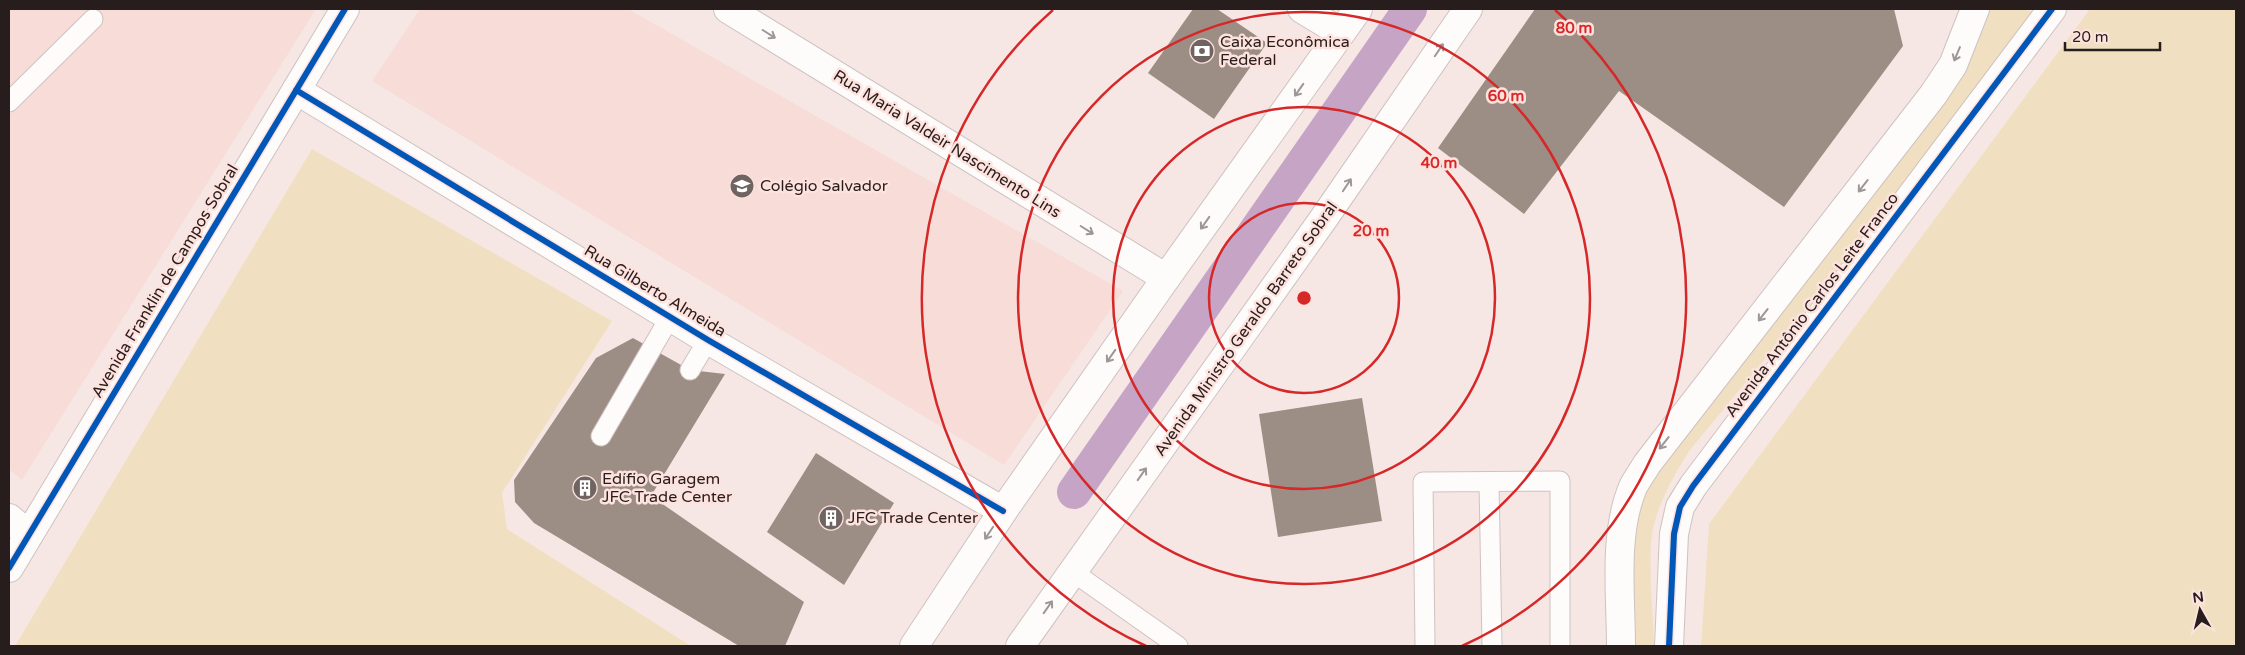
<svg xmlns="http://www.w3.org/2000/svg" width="2245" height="655" viewBox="0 0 2245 655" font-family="'Varela Round',sans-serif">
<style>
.built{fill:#f7dcd8}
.green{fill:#f0e0c1}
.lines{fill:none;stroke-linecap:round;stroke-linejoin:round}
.canal{stroke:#c5a4c5;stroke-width:34}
.building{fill:#9d8e85}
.lane-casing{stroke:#cec2c1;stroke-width:21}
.street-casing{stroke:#cec2c1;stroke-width:30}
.secondary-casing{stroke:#cec2c1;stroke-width:30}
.lane{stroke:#fefbfb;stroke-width:19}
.street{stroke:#fefbfb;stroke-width:28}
.secondary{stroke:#fefbfb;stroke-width:28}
.cycleway-casing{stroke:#fde2de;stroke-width:9}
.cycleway{stroke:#0057b8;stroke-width:6}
.oneway{stroke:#9d9797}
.ring{fill:none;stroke:#d62828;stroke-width:2.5}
.labels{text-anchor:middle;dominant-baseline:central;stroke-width:5;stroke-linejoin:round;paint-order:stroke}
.poi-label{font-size:16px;fill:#271d1c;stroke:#fde2de;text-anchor:start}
.street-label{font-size:16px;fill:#271d1c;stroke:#fde2de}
.centre{fill:#d62828;stroke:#fde2de;stroke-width:2.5}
.ring-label{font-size:15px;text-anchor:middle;font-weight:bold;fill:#d62828;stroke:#fde2de;stroke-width:5;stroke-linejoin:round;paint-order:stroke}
</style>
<rect width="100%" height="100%" fill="#f6e7e5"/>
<path class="built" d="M9 9H316L22 480 9 469Z
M420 9H628L1123 291 1004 465 372 81Z"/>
<path class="green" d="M1982 9H2022L2037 13 1849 257 1690 450C1673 476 1654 510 1651 542 1649 576 1653 612 1654 646H1629L1630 533 1640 494Z
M2090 9H2236V646H1701L1709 524Z
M312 149 612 321 502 493 507 529 691 646H15Z"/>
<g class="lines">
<path class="canal" d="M1074 492 1410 9"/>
</g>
<path class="building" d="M1193 9H1217L1267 43 1214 119 1148 73Z
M1535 9H1894L1903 46 1784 207 1619 91 1524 214 1438 148Z
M633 338 690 370 725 374 651 496 804 602 785 646H739L534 523 515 502 514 480 596 358Z
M1362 398 1382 521 1278 537 1259 414Z
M816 453 894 503 844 585 767 532Z"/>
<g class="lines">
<defs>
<path id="lane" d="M9 102 93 19
M690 370 708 340
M601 436 670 317
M1489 482 1492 646
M1073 572 1178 646
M1425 646 1423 482 1560 481V646"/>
<path id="street" d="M728 9 1166 278
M1302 9 1340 32
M296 90 708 340 1003 511
M9 518 29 535
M9 568 345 9"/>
<path id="secondary" d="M914 646 1003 511 1166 278 1358 9
M1020 646 1324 218 1468 9
M1621 646C1621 596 1613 534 1633 487 1637 479 1643 471 1647 464L1933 95 1953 65 1975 9
M1669 646 1674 534 1680 507 1693 486 2052 9"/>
</defs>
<use href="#lane" class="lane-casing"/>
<use href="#street" class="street-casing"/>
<use href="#secondary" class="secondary-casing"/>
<use href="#lane" class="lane"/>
<use href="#street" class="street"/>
<use href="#secondary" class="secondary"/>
<defs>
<path id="cycleway" d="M296 90 708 340 1003 511
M9 568 345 9
M1669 646 1674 534 1680 507 1693 486 2052 9"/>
</defs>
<use href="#cycleway" class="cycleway-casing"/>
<use href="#cycleway" class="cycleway"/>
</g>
<defs><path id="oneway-shaft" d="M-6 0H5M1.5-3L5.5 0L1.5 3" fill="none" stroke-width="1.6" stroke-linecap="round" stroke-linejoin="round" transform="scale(1.25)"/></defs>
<g class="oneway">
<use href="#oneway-shaft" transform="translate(769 34) rotate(32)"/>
<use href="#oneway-shaft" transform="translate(1439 50) rotate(-56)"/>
<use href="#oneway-shaft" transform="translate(1957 54) rotate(113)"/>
<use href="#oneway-shaft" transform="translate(1299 90) rotate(125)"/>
<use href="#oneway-shaft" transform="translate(1347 185) rotate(-56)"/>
<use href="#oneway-shaft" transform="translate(1863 186) rotate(128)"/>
<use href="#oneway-shaft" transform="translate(1205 223) rotate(125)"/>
<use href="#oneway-shaft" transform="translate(1087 230) rotate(32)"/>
<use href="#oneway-shaft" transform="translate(1763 315) rotate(128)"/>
<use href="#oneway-shaft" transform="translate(1111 356) rotate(125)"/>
<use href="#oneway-shaft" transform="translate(1664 443) rotate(128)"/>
<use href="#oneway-shaft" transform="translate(1142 474) rotate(-55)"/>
<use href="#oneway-shaft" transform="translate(989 533) rotate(124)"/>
<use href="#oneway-shaft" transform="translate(1048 607) rotate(-55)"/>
</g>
<g class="ring">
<circle cx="1304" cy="298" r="95"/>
<circle cx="1304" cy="298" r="191"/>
<circle cx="1304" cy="298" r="286"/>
<path d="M1146 646A382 382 0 0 1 1053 10M1555 10A382 382 0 0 1 1462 646"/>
</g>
<defs>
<symbol id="bank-disc" viewBox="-11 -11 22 22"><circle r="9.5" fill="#6f6462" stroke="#fde2de"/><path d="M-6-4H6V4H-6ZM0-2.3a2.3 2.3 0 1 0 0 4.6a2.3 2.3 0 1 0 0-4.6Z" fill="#fff"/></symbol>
<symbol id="school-disc" viewBox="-11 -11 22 22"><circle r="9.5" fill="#6f6462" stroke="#fde2de"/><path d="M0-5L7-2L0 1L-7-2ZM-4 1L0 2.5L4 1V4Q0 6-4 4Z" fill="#fff"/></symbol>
<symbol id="building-disc" viewBox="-11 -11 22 22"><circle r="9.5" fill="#6f6462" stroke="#fde2de"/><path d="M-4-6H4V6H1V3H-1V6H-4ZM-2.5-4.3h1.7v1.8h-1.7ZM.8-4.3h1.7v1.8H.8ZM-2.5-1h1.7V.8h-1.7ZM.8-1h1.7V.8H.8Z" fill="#fff"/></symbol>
</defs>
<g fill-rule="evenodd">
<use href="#bank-disc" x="1188" y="37" width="28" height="28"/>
<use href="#school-disc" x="728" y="172" width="28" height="28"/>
<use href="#building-disc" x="571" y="474" width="28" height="28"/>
<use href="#building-disc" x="817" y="504" width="28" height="28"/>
</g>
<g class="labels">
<g class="poi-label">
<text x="1220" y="42">Caixa Econômica<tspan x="1220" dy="18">Federal</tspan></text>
<text x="760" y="186">Colégio Salvador</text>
<text x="602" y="479">Edífio Garagem<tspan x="602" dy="18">JFC Trade Center</tspan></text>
<text x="848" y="518">JFC Trade Center</text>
</g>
<g class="street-label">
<text transform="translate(947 144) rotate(32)">Rua Maria Valdeir Nascimento Lins</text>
<text transform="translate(165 281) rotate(-59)">Avenida Franklin de Campos Sobral</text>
<text transform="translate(655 291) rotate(31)">Rua Gilberto Almeida</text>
<text transform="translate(1812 305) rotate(-53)">Avenida Antônio Carlos Leite Franco</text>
<text transform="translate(1246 329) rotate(-55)">Avenida Ministro Geraldo Barreto Sobral</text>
</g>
</g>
<circle cx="1304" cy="298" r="8" class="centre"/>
<g class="ring-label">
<text x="1574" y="33">80 m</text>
<text x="1506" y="101">60 m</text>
<text x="1439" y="168">40 m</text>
<text x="1371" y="236">20 m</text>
</g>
<rect width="2245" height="655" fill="none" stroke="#271d1c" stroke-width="20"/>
<g transform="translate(2200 610) rotate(352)" stroke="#fde2de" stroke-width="4" paint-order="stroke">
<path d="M0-4L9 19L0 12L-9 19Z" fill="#271d1c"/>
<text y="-8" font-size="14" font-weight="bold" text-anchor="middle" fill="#271d1c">N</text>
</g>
<path d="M2065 42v8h95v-8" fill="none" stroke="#271d1c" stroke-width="2.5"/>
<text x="2072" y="42" font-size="15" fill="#271d1c" stroke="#fde2de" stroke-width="4" paint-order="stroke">20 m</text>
</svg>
